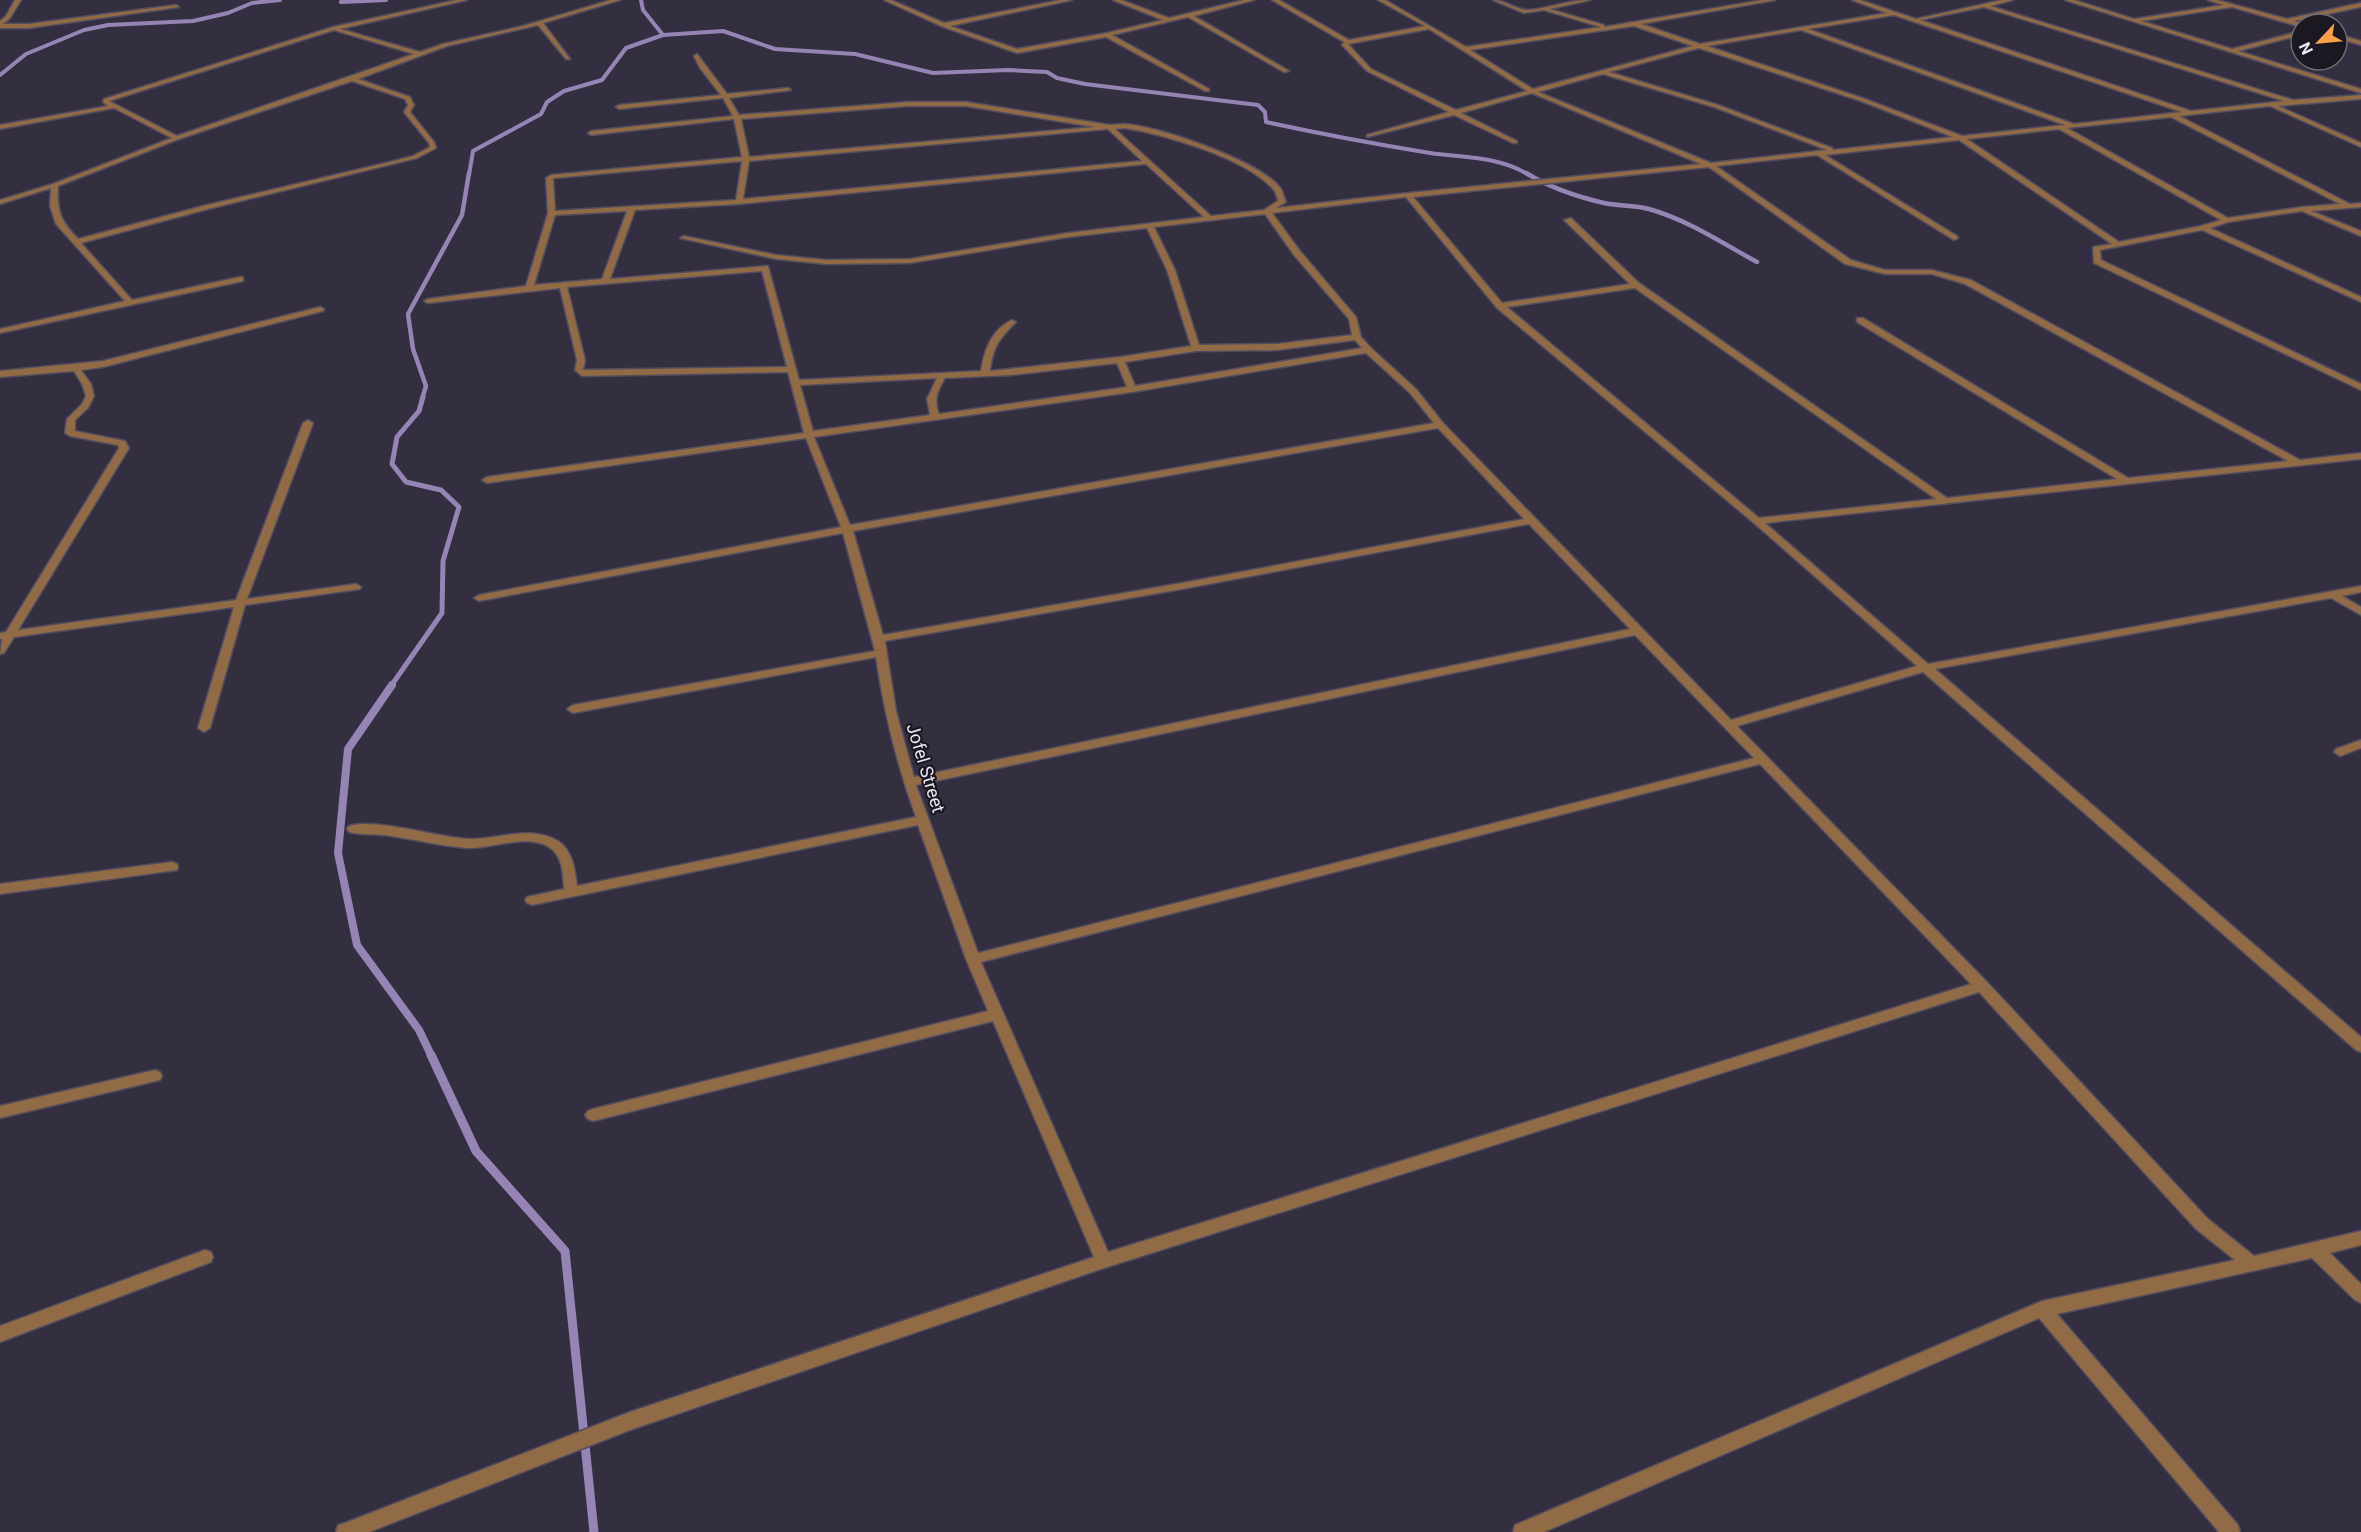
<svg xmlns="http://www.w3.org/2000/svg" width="2361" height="1532" viewBox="0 0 2361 1532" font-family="Roboto,sans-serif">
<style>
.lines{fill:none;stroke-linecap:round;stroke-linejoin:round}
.stream-far4{stroke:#9685b4;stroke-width:4}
.stream-far3{stroke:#9685b4;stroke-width:4.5}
.stream-far2{stroke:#9685b4;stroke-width:5}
.stream-far1{stroke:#9685b4;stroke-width:8}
.stream{stroke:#9685b4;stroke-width:9}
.street-casing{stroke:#514c5e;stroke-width:3}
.street{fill:#916a46;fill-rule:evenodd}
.labels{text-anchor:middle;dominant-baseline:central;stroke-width:4.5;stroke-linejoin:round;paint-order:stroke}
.street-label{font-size:18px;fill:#ebe7f4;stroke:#1b1821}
</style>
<rect width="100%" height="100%" fill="#342e41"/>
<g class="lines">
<path class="stream-far4" d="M342 0 341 2 386 0
M641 0 643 10 663 35
M0 75 26 54 84 30 108 25 193 21 228 13 252 3 280 0
M469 175 473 151 541 114 547 102 564 91 602 80 626 48 663 35 723 31 775 49 855 54 933 73 1008 70 1047 72 1057 78 1085 84 1258 105 1265 112 1266 122C1321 134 1375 144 1430 153 1464 158 1499 156 1529 175"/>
<path class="stream-far3" d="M1526 173C1549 187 1578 197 1604 203 1619 206 1634 205 1649 209 1688 220 1722 243 1757 262
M422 399 426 386 413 349 408 314 462 215 469 173"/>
<path class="stream-far2" d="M391 686 442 613 443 561 459 507 441 490 406 482 392 464 397 437 419 411 423 397"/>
<path class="stream-far1" d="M392 685 348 749 338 853 357 945 419 1030 432 1057"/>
<path class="stream" d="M431 1055 476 1151 565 1251 594 1532"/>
<defs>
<path id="street" d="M15 0H21L10 18 3 24H29L176 5 179 7 29 28H0V21L6 16Z
M457 0H467L340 29 420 52 443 44 523 26 611 0H620L543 23 570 59H566L538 25 447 46 358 79 410 97 414 105 410 112 434 142 436 148 417 158 208 209 81 243 132 300 240 277H243V281L0 333V329L125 301 56 224 50 206 51 188 0 204V200L53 184 172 138 114 108 0 129V125L108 106 103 102 104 99 333 27ZM334 30 414 54 177 136 109 101ZM352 81 405 99 408 105 404 112 429 143 430 147 413 156 390 162 207 205 78 239C60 220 57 212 58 186L179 139Z
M884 0H891L944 23 1061 0H1072L950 26 1017 49 1107 33 1163 20 1113 0H1121L1169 18 1244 0H1254L1194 16 1289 71 1284 72 1188 17 1112 35 1209 89V91H1205L1106 37 1017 53 941 26Z
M1272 0H1279L1349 40 1425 26 1378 0H1385L1466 47 1601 27 1544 10 1524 13 1493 0C1506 0 1517 11 1529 10 1550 8 1569 0 1590 0L1549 9 1604 25V27L1763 0H1775L1641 24 1700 44 1887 13 1852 0H1860L1916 19 2002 0H2013L1990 6 2293 100 2361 95V99L2278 106 2361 143V147L2270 106 2179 116 2350 204 2361 203V207L2311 211 2361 231V236L2302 211 2228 222 2210 228 2361 297V302L2202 230 2100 250 2101 260 2361 384V390L2094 263 2093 247 2112 244 1959 140 1825 155 1957 236 1958 238 1954 240 1817 155 1716 166 1851 260 1885 270H1932L1971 280 2300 460 2361 453V459L1765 523 1928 664 2361 586V592L2342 596 2361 607V615L2331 598 1935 669 2361 1037V1052L2356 1050 1923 672 1737 726 1987 982 2208 1219 2254 1256 2361 1231V1245L2330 1253 2361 1284V1303L2355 1300 2312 1258 2057 1314 2238 1525 2240 1532H2219L2039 1318 1544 1532H1513L1515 1525 2042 1301 2235 1260 2196 1229 1979 992 1104 1268 630 1430 369 1532H336L338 1525 345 1523 630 1412 1094 1257 993 1021 593 1121 588 1119 585 1115 588 1111 593 1109 988 1011 966 959 918 825 532 905 527 903 525 900 527 897 564 889C563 874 563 856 549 847 526 833 492 849 467 848 440 846 413 839 385 835 373 834 360 835 349 832L347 829 349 826C376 818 436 837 468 839 497 840 531 824 558 841 573 851 575 870 577 886L916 817C897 765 884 712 876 657L573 713 567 709 573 705 875 651 843 533 479 601 474 598 479 595 841 527 806 438 487 483 482 480 487 477 804 433 788 372 582 376 575 370 577 360 560 288 428 303 424 301 428 299 526 286 548 213 546 178 551 175 742 157 734 119 591 135 588 133 591 131 733 116 723 98 619 109 616 107 619 105 721 95 700 68 694 56 697 54 727 94 788 88 791 90 729 98 739 115 908 102H966L1110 125C1114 125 1119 124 1124 124 1156 125 1263 162 1281 189 1283 192 1284 198 1286 202L1276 208 1408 193 1701 164 1532 93 1461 113 1517 141V143H1513L1454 115 1367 137V135L1449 112 1367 71 1342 45 1344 42ZM1984 7 2284 101 2191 111 1920 20ZM1894 15 2182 112 2074 124 1808 29ZM1634 26 1693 46 1533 89 1470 50ZM1429 29 1527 91 1456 110 1371 69 1348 44ZM1801 30 2065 125 1962 136 1865 99 1707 46ZM1699 48 1861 101 1953 137 1833 150 1832 148 1718 105 1609 72ZM1603 74 1714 107 1827 150 1711 163 1538 92ZM908 106H966L1095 127 749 157 741 119ZM2171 117 2340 204 2302 207 2228 218 2067 128ZM1124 128C1163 134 1246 158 1273 189 1276 192 1277 197 1278 201L1264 210 1211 216 1115 129ZM1108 129 1142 161 743 199 749 161ZM2059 129 2221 220 2201 226 2119 242 1967 139ZM742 161 736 200 555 211 553 179 554 178ZM1146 164 1204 217 1068 233 910 259 826 260 776 255 684 236 680 238 776 259 826 264 910 263 1068 237 1147 228 1167 270 1191 346 1120 357 990 371C993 346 999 339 1016 322L1012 320C992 329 984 350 981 371L799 380 768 266 610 279 635 210 739 204ZM1709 167 1845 264 1885 274H1932L1965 284 2288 461 2128 478 1863 318H1857V322L2117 479 1947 498 1639 283 1571 218 1564 220 1630 284 1502 303 1413 197ZM1406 197 1497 308 1754 523 1917 666 1731 720 1443 423 1416 389 1371 348 1361 337 1356 317 1300 251 1272 213ZM627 211 602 279 534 285 555 215ZM1265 214 1294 255 1349 319 1352 335 1277 344 1199 345 1175 270 1154 227ZM762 271 787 367 583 370 585 360 567 287ZM1635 288 1936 499 1759 518 1507 307ZM1355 340 1362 348 1135 386 1125 362 1196 351 1277 350ZM1366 353 1410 393 1434 423 850 525 814 437 1132 392ZM1117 363 1127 387 939 414C933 400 938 390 945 378L1012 375ZM937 378 927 399 930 415 813 431 800 385ZM1438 428 1524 519 1182 583 883 635 853 531ZM1529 524 1630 629 914 777 896 711 885 641 1182 589ZM1635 635 1754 758 978 953 916 785ZM1760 764 1971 984 1108 1252 981 962Z
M2065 0H2074L2134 19 2224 5 2208 0H2217L2287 19 2361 3V7L2294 21 2303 24H2301V27L2232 7 2141 21 2232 49 2301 31V35L2238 51 2361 89V93Z
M2337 34 2361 41V45L2337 38Z
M320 307 324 309 323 311 103 367 81 370 91 384 94 396 88 408 75 420V431L125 441 129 448 18 630 236 600 303 423 308 420 313 423 247 599 356 584 361 587 360 589 245 605 210 728 204 732 198 728 234 607 14 637 4 653 0 654 2 639H0V633L6 632 119 448 118 445 70 436 65 433 67 419 82 404 86 396 82 384 74 371 0 377V371L103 361Z
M2361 740V748L2340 756 2334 752 2336 749Z
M172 862 177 864 178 867 177 870 0 894V884Z
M155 1070 160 1072 162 1076 160 1080 0 1118V1106Z
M205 1250 211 1252 213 1257 211 1262 0 1342V1326Z"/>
</defs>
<use href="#street" class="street-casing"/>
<use href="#street" class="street"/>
</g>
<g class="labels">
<g class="street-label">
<text transform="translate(926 768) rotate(73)">Jofel Street</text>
</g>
</g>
<g transform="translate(2319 42) rotate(244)"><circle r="28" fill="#1b1821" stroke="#6e6b75" stroke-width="1.5"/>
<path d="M0-4.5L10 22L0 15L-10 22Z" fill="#f7a149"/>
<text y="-9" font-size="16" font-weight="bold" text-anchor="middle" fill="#ebe7f4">N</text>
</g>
</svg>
